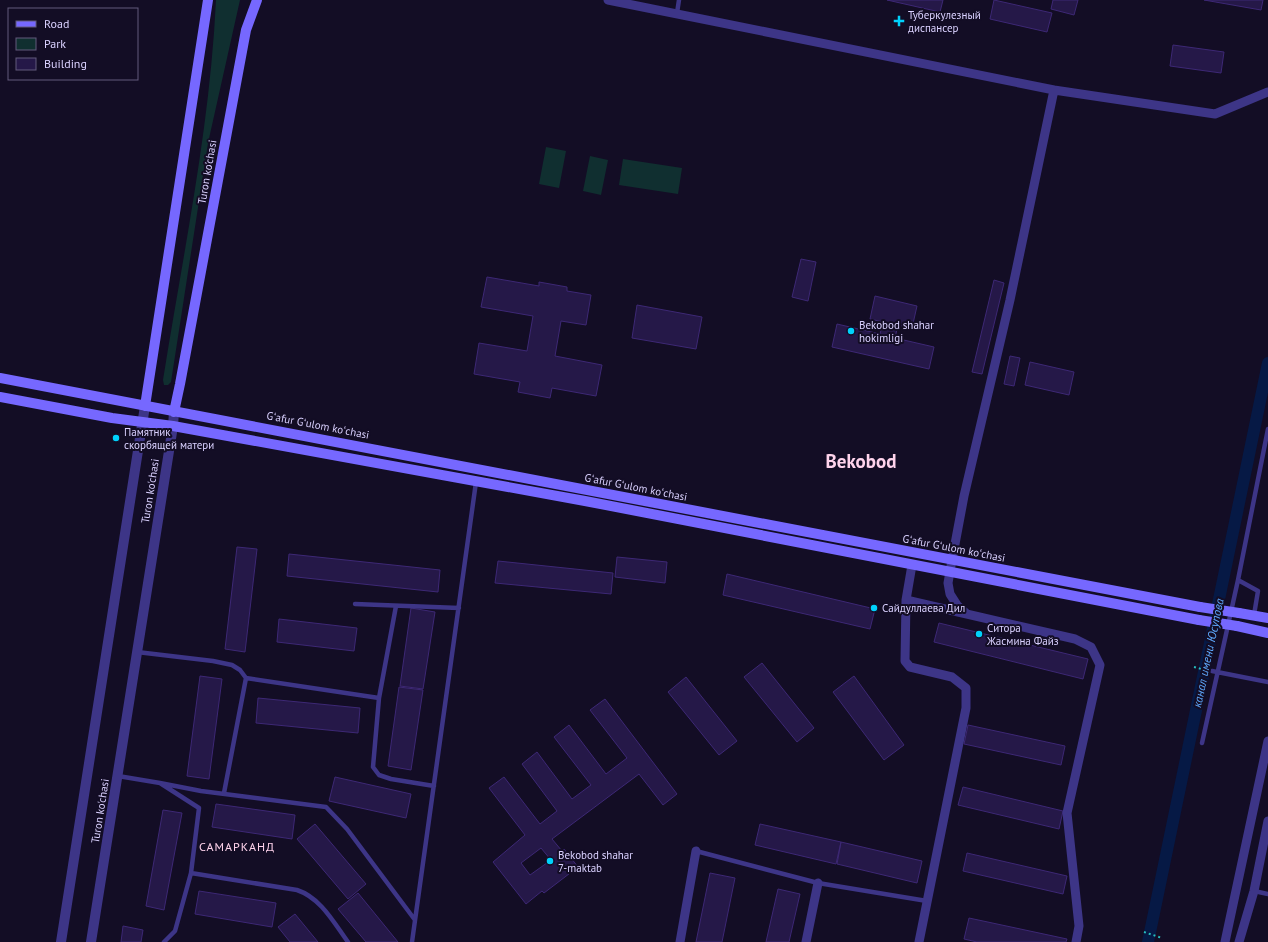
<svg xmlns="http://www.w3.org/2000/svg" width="1268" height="942" viewBox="0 0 1268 942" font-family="'PT Sans',sans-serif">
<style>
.green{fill:#102f30}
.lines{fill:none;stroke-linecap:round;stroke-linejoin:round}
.canal{stroke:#061945;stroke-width:12}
.building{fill:#251848;stroke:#3d2875;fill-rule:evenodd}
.path{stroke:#27bdbe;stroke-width:2;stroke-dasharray:2 3;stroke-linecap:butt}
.service{stroke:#3d3587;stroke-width:4.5}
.minor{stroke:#3d3587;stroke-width:9}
.tertiary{stroke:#3d3587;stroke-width:10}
.secondary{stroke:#7668ff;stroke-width:10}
.secondary-bridge{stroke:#7668ff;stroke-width:10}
.poi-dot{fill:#00d2fc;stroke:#130d25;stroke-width:1.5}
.labels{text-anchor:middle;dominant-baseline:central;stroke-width:4;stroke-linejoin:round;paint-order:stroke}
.poi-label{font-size:11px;fill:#dad1ff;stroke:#130d25;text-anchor:start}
.street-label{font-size:11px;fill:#dad1ff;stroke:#130d25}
.water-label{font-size:12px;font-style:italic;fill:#5faaff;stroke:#130d25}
.neighbourhood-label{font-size:12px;letter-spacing:1px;fill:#ffd3ec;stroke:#130d25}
.town-label{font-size:19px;font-weight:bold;fill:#ffd3ec;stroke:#130d25}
</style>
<rect width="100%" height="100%" fill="#130d25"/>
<path class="green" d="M216 0H240L208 143 171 382 168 385H164L163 380C183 254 210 128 216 0Z
M546 147 566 151 559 188 539 184Z
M590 156 608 160 601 195 583 191Z
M623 159 682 168 678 194 619 185Z"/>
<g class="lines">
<path class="canal" d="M1148 942 1268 363"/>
</g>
<path class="building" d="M887 0H943L940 12Z
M994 0 1052 13 1047 32 990 19Z
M1053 0H1078L1074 15 1051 9Z
M1204 0H1263L1261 10Z
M1173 45 1224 52 1221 73 1170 66Z
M801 259 816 262 808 301 792 297Z
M487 277 539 286V282L567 287V291L591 295 586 325 561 321 555 356 602 365 596 396 552 388 550 398 518 392 520 382 474 374 479 343 527 351 533 316 481 307Z
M994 280 1004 283 982 374 972 372Z
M875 296 917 306 912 328 898 325 895 338 934 347 929 369 832 347 837 324 880 334 883 322 870 319Z
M637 305 702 317 696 349 632 338Z
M1010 356 1020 358 1014 386 1004 384Z
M1030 362 1074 372 1069 395 1025 385Z
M237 547 257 549 245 652 225 649Z
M289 554 440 570 438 592 287 576Z
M617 557 667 562 665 583 615 577Z
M498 561 613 573 611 594 495 583Z
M727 574 875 609 870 629 723 595Z
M411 608 435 612 423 689 400 686Z
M279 619 357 628 354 651 277 642Z
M939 623 1088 659 1083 679 934 642Z
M762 663 814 728 797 742 744 677Z
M200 676 222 679 209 779 187 776Z
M854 676 904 745 884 760 833 692Z
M686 677 737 741 719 755 668 692Z
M399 687 423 690 411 770 388 766Z
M258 698 360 708 358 733 256 723Z
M605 699 677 794 663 805 639 774 552 839 562 851 564 849 578 867 544 893 542 891 526 904 493 862 525 835 489 788 504 777 540 824 557 811 522 764 537 752 572 799 591 785 554 737 569 725 606 774 627 758 590 710ZM541 848 551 860 530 875 521 863Z
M968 725 1065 746 1061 765 964 744Z
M335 777 411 794 406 818 329 801Z
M963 787 1063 811 1059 829 958 805Z
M216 804 295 815 292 839 212 827Z
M163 810 182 813 164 910 146 906Z
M315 824 366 884 348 899 297 839Z
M760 824 841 842 836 864 755 845Z
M841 842 922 861 917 883 837 864Z
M967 853 1067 876 1063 894 963 871Z
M710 873 735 878 722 942H696Z
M778 889 800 894 789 942H766Z
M199 891 276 903 272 927 195 914Z
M358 893 398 942H366L338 909Z
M295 914 318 942H290L278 927Z
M969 918 1067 939 1066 942H977L964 939Z
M123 926 143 930 141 942H121Z"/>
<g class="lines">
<path class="path" d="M1194 667 1205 670
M1144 932 1162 938"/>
<path class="service" d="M677 13 679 0
M1238 580 1258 591 1254 615
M355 604 459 608
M396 606 379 698 373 767 379 775 391 779 434 786
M137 652 213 661 232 665 240 670 246 678 379 698
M1212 671 1268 682
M1202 743 1238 580 1268 429
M118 776 160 783 199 808 191 873 175 931 164 942
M160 783 201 791 326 807 347 829 415 920
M224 793 246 678
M696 851 818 883 927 901
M191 873 297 890C321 898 334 923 348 942
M1254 891 1268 894
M412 942 476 482"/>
<path class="minor" d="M608 0 1054 90 1215 114 1268 92
M912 565 906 600 905 661 910 667 952 677 966 688V708L919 942
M906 600 1075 639 1091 647 1100 665 1067 813 1079 926 1076 942
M967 614 957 605 950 594 948 583 952 560 964 496 1010 300 1054 90
M680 942 696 851
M806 942 818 883
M1225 942 1268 741
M1239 942 1254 891 1268 821"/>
<path class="tertiary" d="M61 942 145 406
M91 942 173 426 174 412"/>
<path class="secondary" d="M0 378 1200 607
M0 397 112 418 173 426 585 501 1199 620
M145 406 208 0
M174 412 180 384 246 30 257 0
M1239 613 1268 618
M1237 626 1268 633"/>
<path class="secondary-bridge" d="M1200 607 1239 613
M1199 620 1237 626"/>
</g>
<g class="poi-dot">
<path d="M897 15h4v4h4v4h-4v4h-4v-4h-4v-4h4z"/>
<circle cx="851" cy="331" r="4"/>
<circle cx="116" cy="438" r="4"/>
<circle cx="874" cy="608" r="4"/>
<circle cx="979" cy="634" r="4"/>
<circle cx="550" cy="861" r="4"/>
</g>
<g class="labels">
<g class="poi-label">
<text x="908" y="15">Туберкулезный<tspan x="908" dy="13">диспансер</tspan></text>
<text x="859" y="325">Bekobod shahar<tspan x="859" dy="13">hokimligi</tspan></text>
<text x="124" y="432">Памятник<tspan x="124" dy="13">скорбящей матери</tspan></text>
<text x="882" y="608">Сайдуллаева Дил</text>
<text x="987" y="628">Ситора<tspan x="987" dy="13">Жасмина Файз</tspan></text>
<text x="558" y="855">Bekobod shahar<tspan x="558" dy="13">7-maktab</tspan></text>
</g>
<g class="street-label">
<text transform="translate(207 172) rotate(-80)">Turon ko'chasi</text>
<text transform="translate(318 425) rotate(11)">Gʻafur Gʻulom koʻchasi</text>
<text transform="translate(636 487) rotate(11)">Gʻafur Gʻulom koʻchasi</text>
<text transform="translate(150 491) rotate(-81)">Turon ko'chasi</text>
<text transform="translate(954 548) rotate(11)">Gʻafur Gʻulom koʻchasi</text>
<text transform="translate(100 811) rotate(-81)">Turon ko'chasi</text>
</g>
<g class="water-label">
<text transform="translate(1208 653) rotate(-78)">канал имени Юсупова</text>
</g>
<g class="neighbourhood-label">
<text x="237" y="846">САМАРКАНД</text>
</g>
<g class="town-label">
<text x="861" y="461">Bekobod</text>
</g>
</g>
<rect x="8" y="8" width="130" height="72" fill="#130d25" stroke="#635b7c"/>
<rect x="16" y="21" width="20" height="6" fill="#7668ff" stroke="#635b7c"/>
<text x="44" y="28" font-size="12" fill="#dad1ff">Road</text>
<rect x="16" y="38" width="20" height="12" fill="#102f30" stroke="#635b7c"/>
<text x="44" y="48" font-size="12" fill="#dad1ff">Park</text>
<rect x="16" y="58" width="20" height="12" fill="#251848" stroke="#635b7c"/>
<text x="44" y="68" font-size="12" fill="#dad1ff">Building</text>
</svg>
